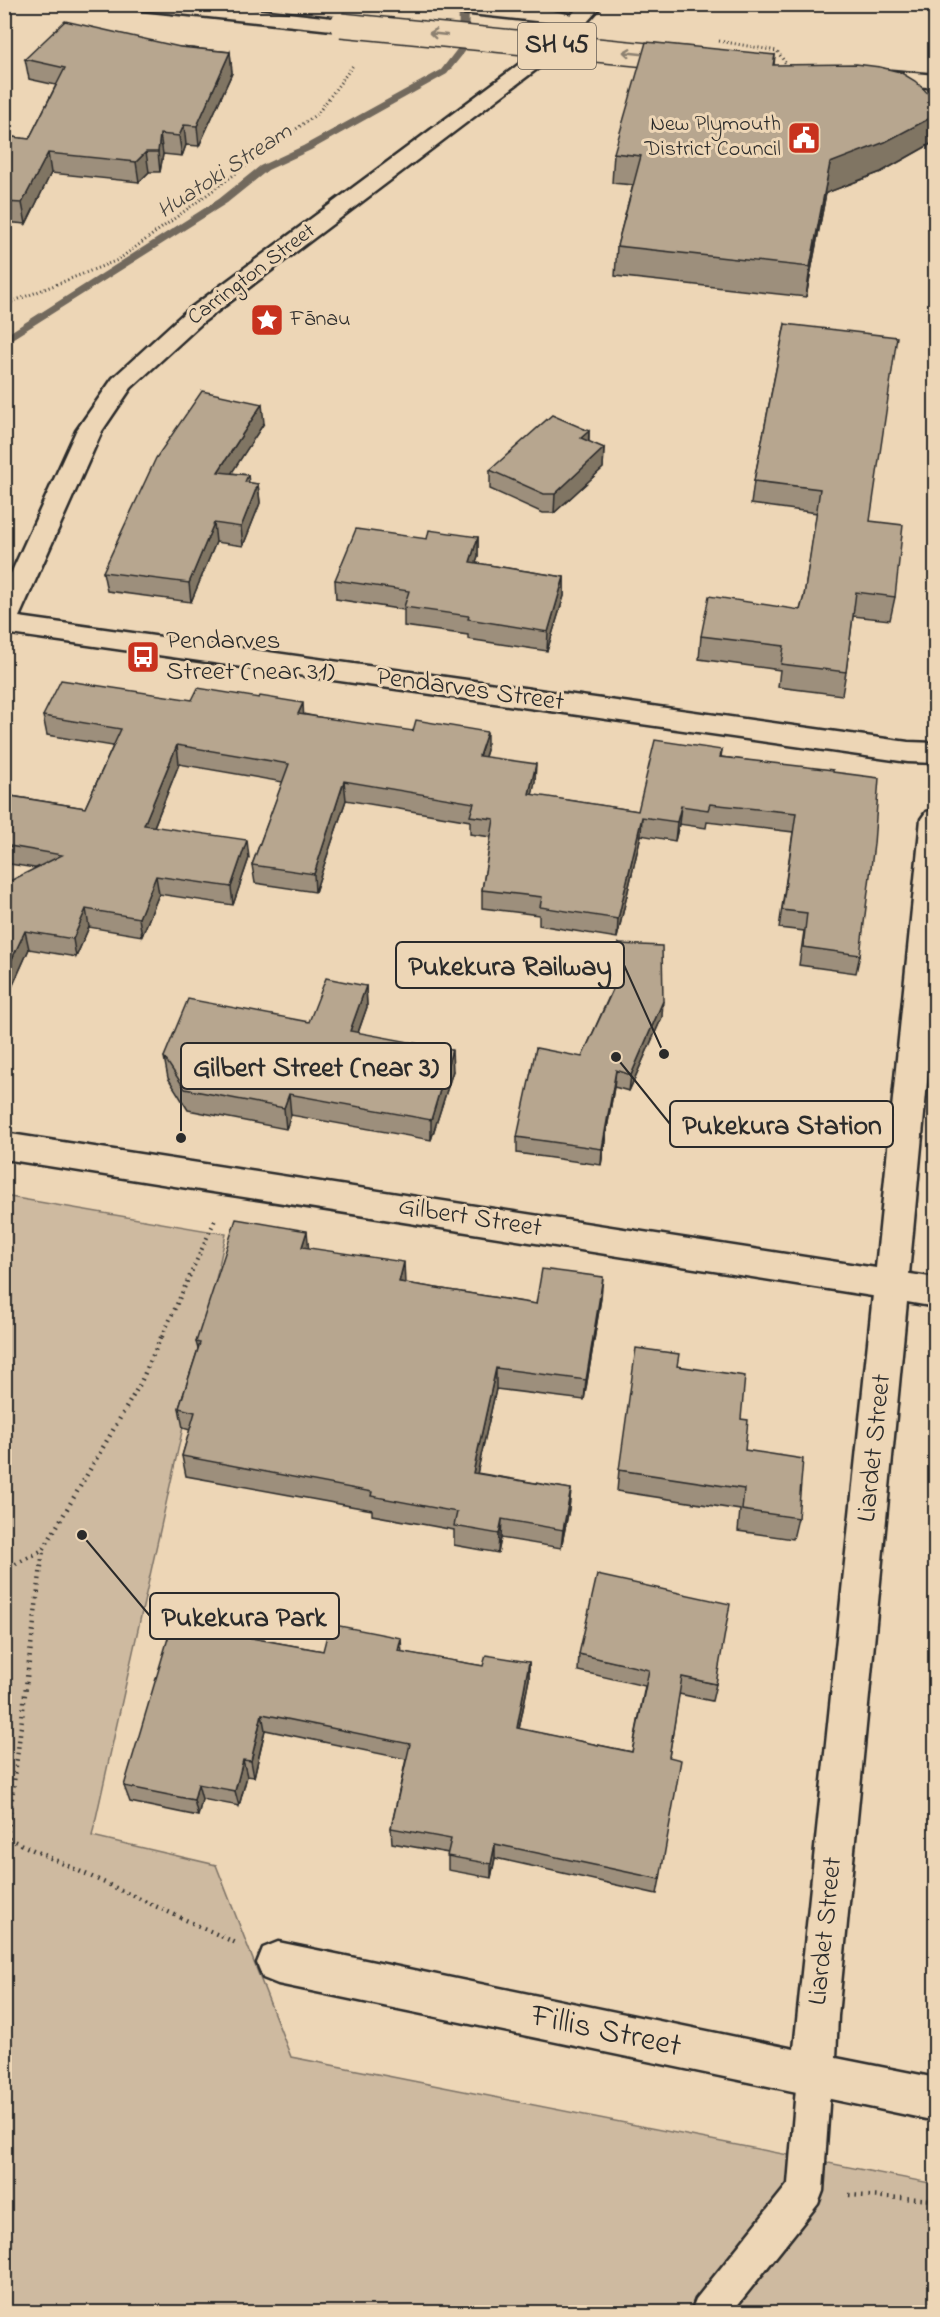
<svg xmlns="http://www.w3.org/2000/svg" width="940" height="2317" viewBox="0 0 940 2317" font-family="'Indie Flower',sans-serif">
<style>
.green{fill:#cebaa0;stroke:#7c7266;stroke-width:1.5}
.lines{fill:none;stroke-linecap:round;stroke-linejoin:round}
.stream{fill:#72695d;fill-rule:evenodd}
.lane-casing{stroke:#2b2b2b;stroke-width:5}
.street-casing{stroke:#2b2b2b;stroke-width:5}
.secondary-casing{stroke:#2b2b2b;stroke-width:5}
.primary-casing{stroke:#2b2b2b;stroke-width:5}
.path-far2{stroke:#2b2b2b;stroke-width:3;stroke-dasharray:1 3;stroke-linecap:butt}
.path-far1{stroke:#2b2b2b;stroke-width:4;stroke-dasharray:1.5 4.5;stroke-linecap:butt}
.path{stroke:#2b2b2b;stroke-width:4.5;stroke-dasharray:1.5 5;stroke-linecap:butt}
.lane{fill:#edd6b6;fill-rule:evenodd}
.street{fill:#edd6b6;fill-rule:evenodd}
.secondary{fill:#edd6b6;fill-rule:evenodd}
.primary{fill:#edd6b6;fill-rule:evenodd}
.primary-bridge-casing{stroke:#2b2b2b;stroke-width:26;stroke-linecap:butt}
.primary-bridge{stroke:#edd6b6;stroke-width:23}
.wall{fill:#9d8f7b;stroke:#2b2b2b;stroke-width:1.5}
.shaded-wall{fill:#807464;stroke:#2b2b2b;stroke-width:1.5}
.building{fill:#b7a68f;stroke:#2b2b2b;stroke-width:1.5}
.oneway{stroke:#8c8070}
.labels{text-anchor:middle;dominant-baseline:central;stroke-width:6;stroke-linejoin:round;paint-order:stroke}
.far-poi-label{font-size:22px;fill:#2b2b2b;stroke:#edd6b6;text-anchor:end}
.far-street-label{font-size:22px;fill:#2b2b2b;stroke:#edd6b6}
.far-water-label{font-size:24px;font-style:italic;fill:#484540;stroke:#edd6b6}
.shield{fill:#edd6b6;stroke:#655e55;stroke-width:1.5}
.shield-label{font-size:26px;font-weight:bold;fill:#2b2b2b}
.poi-label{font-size:27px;fill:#2b2b2b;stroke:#edd6b6;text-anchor:start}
.street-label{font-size:27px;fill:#2b2b2b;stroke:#edd6b6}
.near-street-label{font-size:33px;fill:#2b2b2b;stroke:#edd6b6}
.leader{fill:none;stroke:#2b2b2b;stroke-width:2}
.callout-dot{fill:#2b2b2b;stroke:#edd6b6;stroke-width:2}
.callout{fill:#edd6b6;stroke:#2b2b2b;stroke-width:2}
.callout-label{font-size:28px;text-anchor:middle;font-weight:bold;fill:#2b2b2b}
</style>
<rect width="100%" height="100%" fill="#edd6b6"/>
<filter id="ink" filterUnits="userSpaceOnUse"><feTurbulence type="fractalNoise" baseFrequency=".0167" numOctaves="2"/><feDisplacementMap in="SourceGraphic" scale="12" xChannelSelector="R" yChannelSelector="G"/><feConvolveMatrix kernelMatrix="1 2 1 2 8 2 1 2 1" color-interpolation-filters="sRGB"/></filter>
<g filter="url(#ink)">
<path class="green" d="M4 1196 226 1234 92 1836 216 1865 291 2057 935 2184V2312H5Z"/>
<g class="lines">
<path class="stream" d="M459 4H469L468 48 447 74 311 150 268 170 227 203 4 344V336L219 199 260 166 303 146 441 70 458 48Z"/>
<defs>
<path id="lane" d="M814 2059 826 2064 831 2076 823 2191 818 2204 732 2312H691L696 2299 788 2184 797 2076 802 2064Z"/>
<path id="street" d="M423 4C478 4 532 4 585 18L588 22 585 26 578 28 554 23 433 10 426 8Z
M891 1271 936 1278V1307L907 1302 838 2016 836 2058 936 2078V2121L278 1984 263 1978 257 1963 263 1948 278 1942 794 2049 874 1285 879 1275Z"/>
<path id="secondary" d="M581 4H603L562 50 202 323 131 388 102 431 19 617 908 742 936 743V763L908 762 4 633V589L76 431 113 378 184 313 514 68 548 42Z
M936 809V986L908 1285 903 1295 891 1299 4 1159V1133L876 1268 921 819 926 812Z"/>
<path id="primary" d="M132 4H206L341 19 348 21 351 25 348 29 341 31 142 10 135 8Z
M869 69 936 75V88L861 80 858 75 861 70Z"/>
</defs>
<use href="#lane" class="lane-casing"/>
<use href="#street" class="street-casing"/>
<use href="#secondary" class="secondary-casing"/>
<use href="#primary" class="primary-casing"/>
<path class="path-far2" d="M719 41 777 51 789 68
M4 305 118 260 318 113 354 64"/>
<path class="path-far1" d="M162 1337 215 1220"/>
<path class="path" d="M4 1570 43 1550 140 1384 162 1335
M7 1838 43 1550
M4 1862 7 1838 236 1943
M849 2195 936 2200"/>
<use href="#lane" class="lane"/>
<use href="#street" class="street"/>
<use href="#secondary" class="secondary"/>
<use href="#primary" class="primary"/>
<defs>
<path id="primary-bridge" d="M341 25 688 59"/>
</defs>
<use href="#primary-bridge" class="primary-bridge-casing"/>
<use href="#primary-bridge" class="primary-bridge"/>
</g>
<path class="wall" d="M180 47 230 52 232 73 199 146 186 145 182 156 163 154 160 172H149L139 182 51 173 26 224 4 222V136L29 139 56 85 29 79 25 59Z
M775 55 774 65 936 101V141L881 172 826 193 806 297 615 276 617 246 633 185 612 183 614 153Z
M785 324 870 521 895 597 890 620 853 616 846 672 842 695 778 687 780 670 699 659 701 636 800 610 804 596 817 513 751 504 754 481Z
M264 423 231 473 248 475 249 483 258 484 260 503 243 546 216 542 191 602 107 591 103 572Z
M589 431V442L604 448 603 468 554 513H543L490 489V470Z
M478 537V556L476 563 564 577V596L547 651 468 639V635L404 626V610L336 599 335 580 427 539Z
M192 700 303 714 487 750 485 757 535 782 532 795 638 811 722 750 721 757 833 772 860 955 856 973 799 965 804 931 779 928 793 832 707 822 706 828 679 824 675 841 641 835 617 938 539 925V915L482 908V890L491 837 470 834V821L346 800 315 892 255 883 252 865 283 782 179 764 154 827 249 858 233 905 159 894 142 936 89 927 76 957 29 949 4 1005 35 868 4 863V795L85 808 113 746 47 735 43 716Z
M619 944 662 1017 629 1091 614 1087 601 1165 517 1153V1137L582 1057 617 979Z
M366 986 367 1007 358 1033 453 1071 431 1140 291 1115 286 1129 188 1110 168 1078 164 1057 309 1022Z
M308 1248 405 1283 536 1304 601 1298 584 1400 496 1389 477 1473 571 1489 569 1509 561 1548 501 1538 498 1553 454 1545V1530L372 1515V1510L186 1476 182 1456 190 1430 183 1428 179 1408 198 1349 196 1342Z
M677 1366 741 1419 745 1450 798 1518 793 1539 738 1531 740 1510 617 1491 619 1470Z
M246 1637 323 1651 402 1652 483 1666 529 1662V1679L519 1729 632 1752 645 1686 578 1671 579 1654 716 1684 712 1701 679 1694 669 1757 660 1879 657 1894 495 1858 491 1878 448 1870V1853L392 1843 391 1828 406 1759 265 1730 254 1777 247 1776 239 1806 202 1799 198 1816 130 1802 124 1786Z"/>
<path class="shaded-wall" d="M230 52 232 73 199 146 197 126Z
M936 115V141L881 172 826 193 806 297 810 267 830 163Z
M184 125 186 145 182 156 179 136Z
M160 134 163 154 160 172 158 152Z
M146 152 149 172 139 182 136 162Z
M48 153 51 173 26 224 22 203Z
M262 404 264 423 220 491 218 472Z
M589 431 588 450 581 438Z
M604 448 603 468 554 513 555 494Z
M258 484 260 503 243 546 241 527Z
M214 523 216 542 191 602 189 583Z
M478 537V556L470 581V562Z
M564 577V596L547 651 548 632Z
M303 703 304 722 298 714Z
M487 732V750L479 774V756Z
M177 745 179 764 147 844 144 825Z
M536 764 535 782 528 813 529 794Z
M344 781 346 800 315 892 314 874Z
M681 806 679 824 675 841 677 822Z
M642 817 641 835 617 938 618 919Z
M247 840 249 858 233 905 231 887Z
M156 876 159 894 142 936 139 918Z
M86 909 89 927 76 957 73 939Z
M25 931 29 949 4 1005V976Z
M366 986 367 1007 351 1052 350 1031Z
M663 1001 662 1017 629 1091 631 1075Z
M452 1050 453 1071 431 1140V1120Z
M616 1070 614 1087 601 1165 602 1149Z
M289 1094 291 1115 286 1129 284 1108Z
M307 1231 309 1252 302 1247Z
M404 1262 405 1283 399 1282Z
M603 1277 601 1298 584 1400 586 1380Z
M496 1368V1389L473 1492V1473Z
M571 1489 569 1509 561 1548 563 1530Z
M502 1519 501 1538 498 1553 499 1534Z
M401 1638 402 1655 398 1651Z
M529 1662V1679L516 1744 517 1728Z
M262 1714 265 1730 254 1777 251 1761Z
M243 1760 247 1776 239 1806 235 1791Z
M198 1784 202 1799 198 1816 194 1800Z
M495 1844V1858L491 1878V1864Z"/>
<path class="building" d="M65 21 180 47 230 52 197 126 184 125 179 136 160 134 158 152H146L136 162 48 153 22 203 4 202V136L29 139 65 68 25 59Z
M646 42 775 55 773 65 856 64 880 67 900 72 915 81 936 101V115L885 142 830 163 810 267 617 246 641 156 614 153Z
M785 324 897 337 870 521 903 525 895 597 856 592 846 672 781 664 784 646 701 636 709 596 800 610 804 596 820 489 754 481Z
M202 391 262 404 218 472 248 475 245 482 258 484 241 527 214 523 189 583 103 572 156 458Z
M552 415 589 431 581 438 604 448 555 494H544L490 470Z
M356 529 427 539 429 530 478 537 470 562 564 577 548 632 468 619 469 616 404 607 409 591 335 580Z
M61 680 192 700 198 688 259 698 260 696 303 703 298 714 413 731 416 720 487 732 479 756 536 764 529 794 638 811 655 740 722 750 720 757 833 770V772L879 778 874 844 860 955 803 947 807 913 782 910 796 813 710 804 708 810 681 806 677 822 642 817 618 919 540 907 542 897 482 890 494 819 470 816 474 803 344 781 314 874 252 865 289 764 177 745 144 825 247 840 231 887 156 876 139 918 86 909 73 939 25 931 4 976V884L62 855 4 845V795L85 808 121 729 43 716Z
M619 944 662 946 663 1001 631 1075 616 1070 602 1149 517 1137 536 1048 582 1057 619 976Z
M326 978 366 986 350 1031 452 1050 431 1120 289 1094 284 1108 185 1089 164 1057 188 999 309 1022Z
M236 1219 307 1231 302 1247 404 1262 399 1282 536 1304 542 1269 603 1277 586 1380 496 1368 473 1473 571 1489 563 1530 502 1519 499 1534 454 1526 457 1512 371 1496 372 1492 182 1456 195 1412 179 1408 200 1343 196 1342Z
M636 1348 679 1354 677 1366 745 1376 741 1419 748 1420 745 1450 803 1459 798 1518 742 1510 744 1489 619 1470Z
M597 1575 730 1604 716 1684 682 1677 669 1757 681 1760 660 1879 495 1844 491 1864 447 1856 451 1839 391 1828 410 1744 262 1714 251 1761 243 1760 235 1791 198 1784 194 1800 124 1786 174 1618 191 1606 208 1604 218 1607 227 1612 246 1637 323 1651 330 1624 401 1638 398 1651 483 1666 486 1655 529 1662 517 1728 632 1752 649 1670 579 1654Z"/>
<defs><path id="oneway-shaft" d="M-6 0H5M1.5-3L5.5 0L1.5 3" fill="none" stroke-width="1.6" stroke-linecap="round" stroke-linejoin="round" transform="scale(1.5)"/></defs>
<g class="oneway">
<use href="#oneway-shaft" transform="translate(438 34) rotate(-174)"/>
<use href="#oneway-shaft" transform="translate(632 53) rotate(-174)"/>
</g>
</g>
<defs>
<symbol id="civic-square" viewBox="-11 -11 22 22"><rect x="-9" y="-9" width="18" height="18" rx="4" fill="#c8321e" stroke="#edd6b6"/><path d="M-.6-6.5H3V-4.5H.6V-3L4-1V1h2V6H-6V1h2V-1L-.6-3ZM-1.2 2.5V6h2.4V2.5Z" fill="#fff"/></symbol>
<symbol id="sight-square" viewBox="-11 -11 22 22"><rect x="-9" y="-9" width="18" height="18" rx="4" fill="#c8321e" stroke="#edd6b6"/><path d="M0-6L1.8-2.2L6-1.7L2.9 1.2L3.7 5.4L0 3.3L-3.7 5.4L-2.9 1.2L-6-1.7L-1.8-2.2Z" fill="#fff"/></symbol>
<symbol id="bus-square" viewBox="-11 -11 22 22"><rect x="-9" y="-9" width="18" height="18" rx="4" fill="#c8321e" stroke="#edd6b6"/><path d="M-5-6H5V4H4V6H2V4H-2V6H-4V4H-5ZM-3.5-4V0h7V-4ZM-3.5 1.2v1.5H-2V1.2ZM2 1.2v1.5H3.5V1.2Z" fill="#fff"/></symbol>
</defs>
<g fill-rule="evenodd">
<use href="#civic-square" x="785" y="119" width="38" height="38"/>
<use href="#sight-square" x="248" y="301" width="38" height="38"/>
<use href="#bus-square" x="124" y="638" width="38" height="38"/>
</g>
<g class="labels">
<g class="far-poi-label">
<text x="781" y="125">New Plymouth<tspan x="781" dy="25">District Council</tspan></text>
<text x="290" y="320" text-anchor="start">Fānau</text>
</g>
<g class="far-street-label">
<text transform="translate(252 275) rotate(-37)">Carrington Street</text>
</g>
<g class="far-water-label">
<text transform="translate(225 172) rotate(-33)">Huatoki Stream</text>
</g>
<rect class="shield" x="518" y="23" width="78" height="46" rx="4.5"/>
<g class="shield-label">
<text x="557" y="46">SH 45</text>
</g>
<g class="poi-label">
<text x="166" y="641">Pendarves<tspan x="166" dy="31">Street (near 31)</tspan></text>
</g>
<g class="street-label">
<text transform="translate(470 690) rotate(8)">Pendarves Street</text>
<text transform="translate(470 1218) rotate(9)">Gilbert Street</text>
<text transform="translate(875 1448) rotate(-84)">Liardet Street</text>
<text transform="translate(826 1931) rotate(-84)">Liardet Street</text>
</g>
<g class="near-street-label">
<text transform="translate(606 2032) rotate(12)">Fillis Street</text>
</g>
</g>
<path class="leader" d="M664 1054L624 965M181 1138L181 1066M616 1057L670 1124M82 1535L150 1616"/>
<g class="callout-dot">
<circle cx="664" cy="1054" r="6"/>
<circle cx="181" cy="1138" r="6"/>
<circle cx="616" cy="1057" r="6"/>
<circle cx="82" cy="1535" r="6"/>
</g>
<g class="callout">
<rect x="396" y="942" width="228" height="46" rx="6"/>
<rect x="181" y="1043" width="270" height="46" rx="6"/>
<rect x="670" y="1101" width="223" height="46" rx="6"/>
<rect x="150" y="1593" width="189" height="46" rx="6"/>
</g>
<g class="callout-label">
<text x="510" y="975">Pukekura Railway</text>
<text x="316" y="1076">Gilbert Street (near 3)</text>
<text x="782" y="1134">Pukekura Station</text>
<text x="244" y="1626">Pukekura Park</text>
</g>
<rect width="940" height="2317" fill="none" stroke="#edd6b6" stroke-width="24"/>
<rect x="12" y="12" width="916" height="2293" fill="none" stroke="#2b2b2b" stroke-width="2" filter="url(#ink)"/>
</svg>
